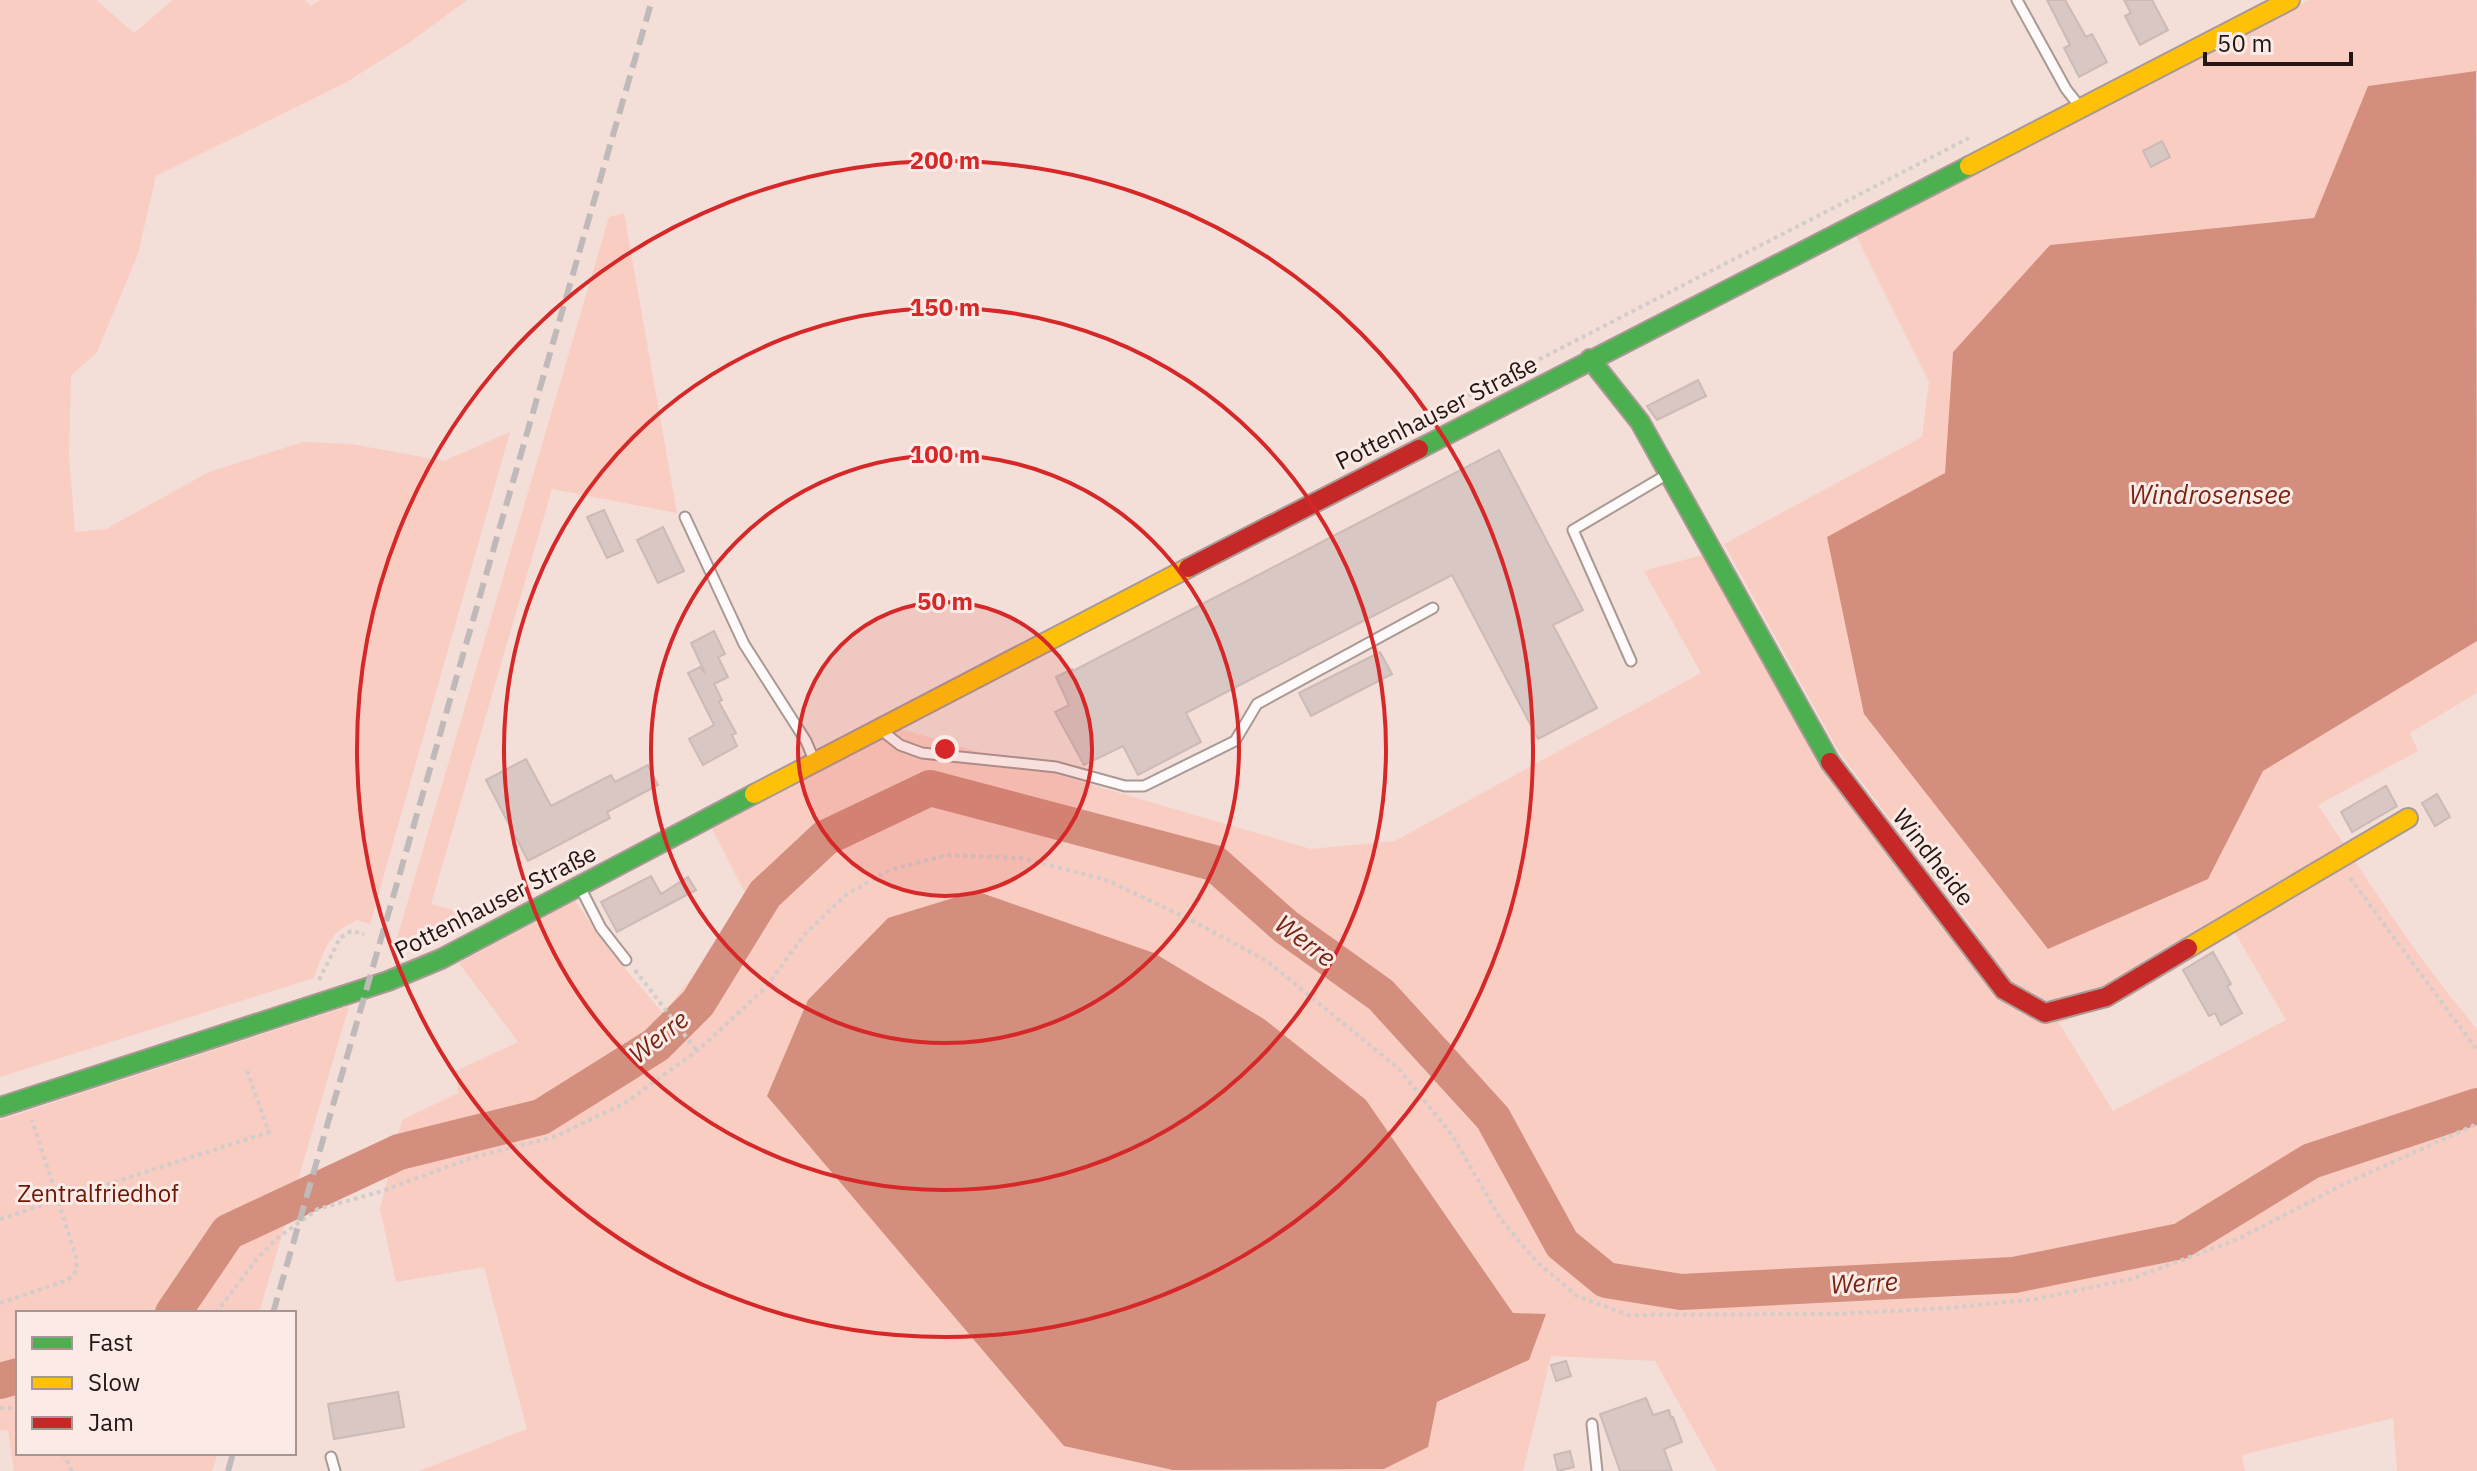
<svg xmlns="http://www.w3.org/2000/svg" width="2477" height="1471" viewBox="0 0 2477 1471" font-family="'IBM Plex Sans',sans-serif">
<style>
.green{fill:#f9cdc2;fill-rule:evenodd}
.water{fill:#d38e7d}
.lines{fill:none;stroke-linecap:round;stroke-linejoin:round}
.river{stroke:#d38e7d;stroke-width:36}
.building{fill:#d8c7c2;stroke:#cbbab5;stroke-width:2}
.lane-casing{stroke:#a99994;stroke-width:13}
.fast-casing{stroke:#a99994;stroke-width:22}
.slow-casing{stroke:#a99994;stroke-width:22}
.jam-casing{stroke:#a99994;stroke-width:22}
.path{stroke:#d2ccca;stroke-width:4;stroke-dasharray:4 4;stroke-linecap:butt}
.lane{stroke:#fdfaf9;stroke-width:9}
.fast{stroke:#4caf50;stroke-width:18}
.slow{stroke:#ffc107;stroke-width:18}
.jam{stroke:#c62828;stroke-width:18}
.rail{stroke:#bfbab9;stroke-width:6;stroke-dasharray:16 8;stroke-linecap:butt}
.ring{fill:none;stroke:#d62828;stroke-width:4}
.labels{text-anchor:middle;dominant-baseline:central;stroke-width:6;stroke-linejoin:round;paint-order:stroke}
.street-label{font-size:24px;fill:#241713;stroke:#fbeae6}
.park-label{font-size:24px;fill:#6c1805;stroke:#fbeae6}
.water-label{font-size:26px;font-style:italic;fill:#792513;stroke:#fbeae6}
.centre{fill:#d62828;stroke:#fbeae6;stroke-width:4}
.ring-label{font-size:24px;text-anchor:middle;font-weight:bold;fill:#d62828;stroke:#fbeae6;stroke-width:6;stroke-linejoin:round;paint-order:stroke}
</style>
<rect width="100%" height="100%" fill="#f4ded8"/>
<path class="green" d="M0 0H96L134 33 173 0H305L311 6 320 0H467L410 42 345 83 156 176 138 254 97 352 71 376 69 455 75 532 106 529 209 472 303 442 351 444 444 461 510 432 370 924 357 920C328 933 324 950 314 978L0 1077Z
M2309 0H2477V74L2476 71 2368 86 2314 218 2050 245 1953 352 1945 473 2208 879 2263 771 2477 641V693L2410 733 2418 751 2318 805C2368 881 2418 960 2477 1029V1471H2397L2393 1418 2242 1455 2245 1471H1717L1655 1361 1551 1356 1523 1471H419L527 1429 484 1267 396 1282 380 1209 402 1120 458 1093 456 1071 518 1042 459 963 575 901 611 952 663 1013 751 904 712 829 901 729 1311 849 1395 841 1701 673 1644 571 1706 554 1820 768 1984 943 1839 752 1724 544 1922 437 1929 382 1853 229ZM2235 933 2286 1020 2113 1111 2059 1023 2128 998ZM1154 953 1264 1019 1366 1100 1513 1313 1529 1360 1437 1403Z
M624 213 677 513 552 489 431 904 474 916 431 939 397 938 609 217Z
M349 1006 259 1313H18V1453H218L212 1471H14L8 1430 0 1431V1120Z"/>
<path class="water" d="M2476 71 2477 641 2263 771 2208 879 2048 949 1864 714 1827 537 1945 473 1953 352 2050 245 2314 218 2368 86Z
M976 891 1154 953 1264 1019 1366 1100 1513 1313 1546 1314 1529 1360 1437 1402 1428 1447 1384 1469 1173 1470 1064 1446 767 1096 808 1000 888 918Z"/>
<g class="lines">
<path class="river" d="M173 1313 228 1232 399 1152 541 1117 656 1045 698 1003 765 894 825 838 930 788 1214 863 1286 927 1381 995 1493 1118 1562 1244 1606 1280 1681 1292 2014 1275 2181 1241 2311 1161 2477 1106
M0 1381 18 1376"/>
</g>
<path class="building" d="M2047 0H2065L2086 37 2092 34 2107 62 2079 77 2064 48 2070 45Z
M2124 0H2152L2168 30 2140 45 2125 16 2131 13Z
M2162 141 2170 157 2151 167 2143 151Z
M1698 380 1706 396 1657 420 1647 406Z
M1499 450 1583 610 1553 625 1597 708 1538 739 1452 575 1186 713 1201 742 1138 775 1123 746 1084 765 1055 712 1069 705 1056 677 1072 669 1073 671Z
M604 510 623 551 607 558 587 517Z
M663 527 684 571 658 583 637 540Z
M714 631 725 654 718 657 728 677 714 684 722 700 719 702 736 733 732 735 737 746 703 765 689 739 714 725 688 673 700 667 705 673 691 643Z
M1380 652 1392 674 1311 716 1299 693Z
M526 759 551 806 611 775 615 782 648 765 658 785 607 812 610 818 528 861 486 780Z
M2386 786 2397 806 2352 832 2341 812Z
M2437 794 2450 817 2435 826 2422 803Z
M651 876 661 894 688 877 696 890 617 932 601 902Z
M2213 952 2231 984 2227 986 2242 1013 2221 1025 2215 1013 2209 1016 2183 970Z
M1566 1361 1571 1376 1556 1381 1551 1365Z
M398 1392 404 1427 334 1439 328 1404Z
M1646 1398 1653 1415 1669 1410 1671 1418 1673 1417 1682 1442 1664 1449 1672 1471H1620L1600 1414Z
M1570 1451 1574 1467 1558 1471 1554 1455Z"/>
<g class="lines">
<defs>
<path id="lane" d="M2017 0 2066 89 2080 107
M685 517 744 644 806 741 814 760
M1631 661 1573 530 1666 475
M881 730 900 745 922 753 1056 767 1125 786H1144L1235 741 1257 704 1433 608
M581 889 601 928 626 960
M1592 1424 1597 1471
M331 1457 335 1471"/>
<path id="fast" d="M1590 359 1640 422 1830 762
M1419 449 1969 166
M0 1107 388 981 441 959 754 794"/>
<path id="slow" d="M1969 166 2290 0
M754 794 1188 568
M2188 948 2408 818"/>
<path id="jam" d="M1188 568 1419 449
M1830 762 2004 990 2045 1013 2106 997 2188 948"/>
</defs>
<use href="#lane" class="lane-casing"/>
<use href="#fast" class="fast-casing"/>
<use href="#slow" class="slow-casing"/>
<use href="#jam" class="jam-casing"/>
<path class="path" d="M1340 462 1969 138
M2350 878 2477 1050
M397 945 410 949
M635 970 697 1051
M319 980 340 938 351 931 364 934
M0 1219 269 1132 247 1071
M0 1303 68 1280 76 1271 77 1260 32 1120
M216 1313 256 1260 276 1239 318 1209 379 1192 474 1157 554 1137 625 1103 697 1051 720 1030 767 986 804 935 847 894 890 870 947 855 1020 858 1104 879 1189 919 1267 961 1399 1069 1452 1135 1500 1218 1536 1261 1577 1296 1628 1315 1836 1314 1948 1308 2036 1299 2131 1279 2238 1239 2344 1184 2477 1124
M0 1408H18
M63 1453 72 1471"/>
<use href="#lane" class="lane"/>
<use href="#fast" class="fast"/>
<use href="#slow" class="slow"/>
<use href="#jam" class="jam"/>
<path class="rail" d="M273 1313 652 0
M228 1471 233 1453"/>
</g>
<circle cx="945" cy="749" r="147" fill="#d62828" fill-opacity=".12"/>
<g class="ring">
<circle cx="945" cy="749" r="147"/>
<circle cx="945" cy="749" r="294"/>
<circle cx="945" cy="749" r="441"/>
<circle cx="945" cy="749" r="588"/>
</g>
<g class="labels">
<g class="street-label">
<text transform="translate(1436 412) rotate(-27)">Pottenhauser Straße</text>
<text transform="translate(1934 857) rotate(52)">Windheide</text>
<text transform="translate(495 901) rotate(-27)">Pottenhauser Straße</text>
</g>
<g class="park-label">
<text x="98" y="1193">Zentralfriedhof</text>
</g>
<g class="water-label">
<text x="2210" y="494">Windrosensee</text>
<text transform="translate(1306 940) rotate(37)">Werre</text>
<text transform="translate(658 1036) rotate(-39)">Werre</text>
<text transform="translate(1864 1282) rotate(-3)">Werre</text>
</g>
</g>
<circle cx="945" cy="749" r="12" class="centre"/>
<g class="ring-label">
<text x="945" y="169">200 m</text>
<text x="945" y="316">150 m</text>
<text x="945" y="463">100 m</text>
<text x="945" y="610">50 m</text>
</g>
<rect x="16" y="1311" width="280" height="144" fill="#fbeae6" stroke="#a59692" stroke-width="2"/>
<rect x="32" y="1337" width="40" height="12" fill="#4caf50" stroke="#a59692" stroke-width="2"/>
<text x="88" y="1351" font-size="24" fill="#241713">Fast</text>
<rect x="32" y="1377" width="40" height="12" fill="#ffc107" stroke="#a59692" stroke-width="2"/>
<text x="88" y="1391" font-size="24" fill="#241713">Slow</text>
<rect x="32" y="1417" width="40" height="12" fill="#c62828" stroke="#a59692" stroke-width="2"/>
<text x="88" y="1431" font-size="24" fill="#241713">Jam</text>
<path d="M2205 52v12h146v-12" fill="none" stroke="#241713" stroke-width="4"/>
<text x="2217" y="52" font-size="24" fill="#241713" stroke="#fbeae6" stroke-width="6" paint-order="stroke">50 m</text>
</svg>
